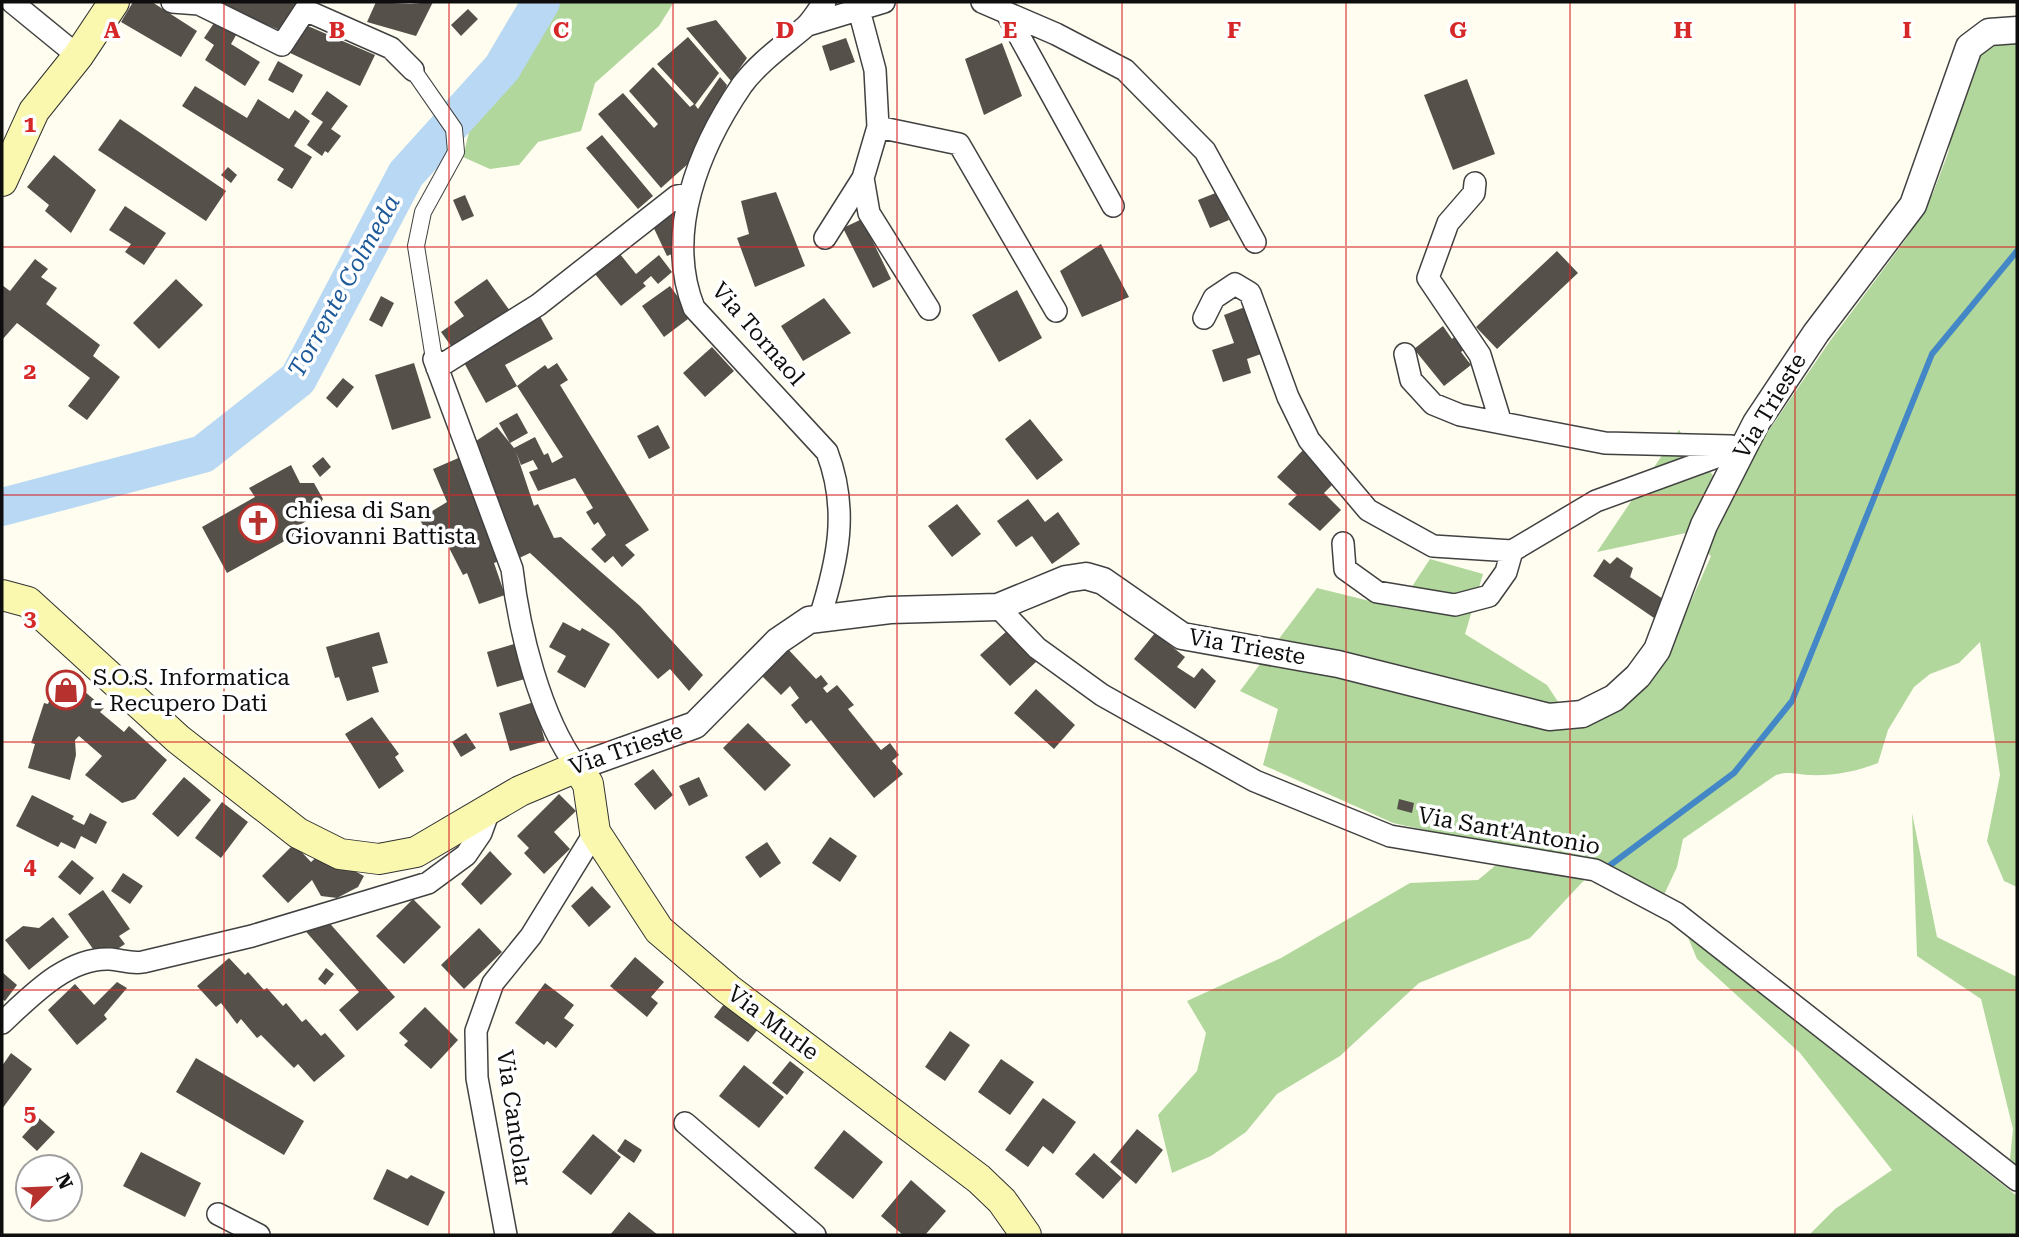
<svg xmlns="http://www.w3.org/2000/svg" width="2019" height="1237" viewBox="0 0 2019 1237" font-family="'Roboto Serif',serif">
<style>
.forest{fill:#b2d79c}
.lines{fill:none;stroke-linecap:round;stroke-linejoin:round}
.stream{stroke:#4387c6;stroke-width:6}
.river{stroke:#b8d8f3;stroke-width:38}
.building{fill:#56504b}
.pedestrian-casing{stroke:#414141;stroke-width:18}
.minor-casing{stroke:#414141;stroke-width:24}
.tertiary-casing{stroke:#414141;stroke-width:29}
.secondary-casing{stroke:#303030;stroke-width:32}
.pedestrian{stroke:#fff;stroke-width:16}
.minor{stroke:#fff;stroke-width:21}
.tertiary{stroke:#fff;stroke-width:26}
.secondary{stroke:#faf8af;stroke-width:30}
.grid{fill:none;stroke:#d62828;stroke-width:2;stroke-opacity:0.55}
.labels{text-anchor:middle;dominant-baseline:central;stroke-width:7;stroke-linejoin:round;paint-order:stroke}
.street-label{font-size:23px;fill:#0e0e0e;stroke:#fff}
.poi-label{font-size:23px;fill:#0e0e0e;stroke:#fff;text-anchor:start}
.water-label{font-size:24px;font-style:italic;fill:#1e5a99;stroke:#fff}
.grid-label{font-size:23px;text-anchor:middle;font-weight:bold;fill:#d62828;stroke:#fff;stroke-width:7;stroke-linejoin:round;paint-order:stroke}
</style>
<rect width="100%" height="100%" fill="#fefdf0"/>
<path class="forest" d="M530 2H674L659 26 595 83 581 131 538 142 519 165 490 169 463 157 469 132 460 104 487 76Z
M2017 27V887L2004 881 1987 841 2000 775 1980 642 1959 663 1930 674 1914 687 1888 730 1878 763C1856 772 1832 776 1808 775 1795 774 1789 771 1776 775L1683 839 1677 867 1663 897 1637 880 1593 861 1504 847 1393 823 1263 765 1278 709 1240 691 1317 588 1398 608 1430 559 1483 574 1465 634 1547 685 1570 720 1633 698 1662 667 1711 556 1686 533 1597 552 1679 430 1721 486 1767 433 1830 341 1906 239 1933 193 1948 153 1954 124 1976 54Z
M1912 813 1937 937 2017 977V1165L2010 1159 2013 1129 1981 999 1917 956Z
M1501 861 1589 875 1530 938 1419 983 1340 1056 1277 1094 1246 1132 1211 1156 1172 1173 1158 1115 1197 1071 1206 1033 1187 1001 1281 958 1410 883 1478 880Z
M1687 935 2017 1196V1235H1809L1835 1209 1892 1170 1800 1053 1697 959Z"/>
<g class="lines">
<path class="stream" d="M1609 866 1734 773 1792 701 1932 354 2017 251"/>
<path class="river" d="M2 507 203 454 298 379 406 174 502 68 541 2"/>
</g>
<path class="building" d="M133 2H152L197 31 181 57 121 22Z
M213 2H299L282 31Z
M376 2 410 4 433 2 416 36 367 22Z
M468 9 478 19 461 36 451 25Z
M218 17 239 30 231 44 260 62 245 86 205 60 214 45 204 38Z
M716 20 747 58 731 81 686 28Z
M301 23 375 55 360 86 288 52Z
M688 37 719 73 695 105 698 109 720 77 727 85 698 155 661 188 598 114 623 93 654 128 658 124 629 91 653 67 690 107 694 104 657 64Z
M846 38 855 62 830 71 822 46Z
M1002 43 1022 96 984 115 965 59Z
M278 61 303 75 293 93 268 80Z
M1467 79 1495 154 1453 170 1424 95Z
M195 86 247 118 258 99 289 119 295 110 310 121 294 146 312 157 292 189 277 180 284 169 182 106Z
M327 91 348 106 331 129 341 136 328 153 325 151 322 156 307 145 323 122 311 114Z
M120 119 226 191 206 221 98 150Z
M602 135 653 196 638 209 586 148Z
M54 155 96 190 71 233 45 211 49 205 27 187Z
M228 167 237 175 231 183 221 175Z
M776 192 805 266 755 287 737 238 749 234 741 201Z
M1218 192 1229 220 1210 228 1198 200Z
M465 195 474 216 462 221 453 200Z
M125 206 166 233 144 265 125 252 131 244 109 230Z
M677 211 682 250 667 256 651 222Z
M862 219 891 279 873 288 843 228Z
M1101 244 1129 297 1082 317 1060 271Z
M1557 251 1578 273 1497 349 1476 327Z
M620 254 636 274 659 255 672 272 658 284 651 276 643 283 646 286 621 306 595 274Z
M35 259 48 269 41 277 57 288 46 304 100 345 93 356 120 377 87 420 68 406 90 378 17 323 2 340V285L10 291Z
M176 279 203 305 159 349 133 323Z
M487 279 510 311 454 350 441 332 464 316 454 302Z
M670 286 692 316 664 337 642 306Z
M1017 290 1042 338 999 362 972 315Z
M381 296 394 303 382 327 369 320Z
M824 298 851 333 803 361 781 326Z
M1245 307 1261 354 1247 359 1251 373 1223 382 1212 350 1234 343 1224 315Z
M538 313 553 339 505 365 517 386 486 403 461 357Z
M1443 326 1452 339 1455 336 1465 349 1461 352 1471 365 1444 386 1414 349Z
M712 347 734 371 705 397 683 373Z
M414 363 431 418 392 430 375 375Z
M557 363 568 380 560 385 649 530 625 545 635 555 622 567 613 556 605 563 591 549 606 535 598 522 594 525 586 512 593 508 575 478 538 491 529 472 538 469 533 460 521 465 516 452 534 506 538 504 554 538 561 537 640 606 703 675 689 691 670 669 658 679 614 631 530 553 517 559 473 443 497 427 514 448 535 437 544 455 548 453 552 463 563 457 517 386 545 365 548 369Z
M343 378 354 387 337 408 326 398Z
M517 413 528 433 510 443 499 423Z
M1030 419 1063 460 1037 480 1005 439Z
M658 425 670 448 649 459 637 436Z
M1304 449 1336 481 1324 493 1341 510 1320 531 1288 504 1297 495 1277 477Z
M463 456 504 559 494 563 505 595 479 604 467 573 463 575 445 540 449 533 434 542 419 519 447 502 433 469Z
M323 457 331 467 320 477 312 466Z
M291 465 300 483H314L323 499 310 519 296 527 299 533 227 573 202 527 255 497 249 488Z
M1028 499 1045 522 1058 512 1080 544 1052 564 1032 536 1016 547 997 521Z
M957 504 981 534 952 557 928 526Z
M1617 557 1633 568 1630 577 1666 601 1654 618 1593 576 1604 559 1610 564Z
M563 622 580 631 582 628 610 644 585 688 557 672 566 656 549 647Z
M1008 630 1036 662 1010 686 980 655Z
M379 632 388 663 372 667 379 692 347 701 339 677 335 678 326 647Z
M1155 633 1185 657 1177 667 1194 678 1202 668 1216 681 1195 709 1134 659Z
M521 642 532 677 497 687 487 652Z
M786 647 816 679 821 675 828 684 823 688 827 693 837 685 854 705 848 709 881 750 890 743 899 755 892 761 903 774 874 798 811 720 806 724 791 705 799 698 790 686 781 695 759 673Z
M65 675 104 708 100 712 124 732 129 726 167 760 135 799 122 803 85 775 102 756 79 736 75 740 76 755 70 780 28 768 35 744 31 743 44 703 48 704 56 683Z
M1036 689 1075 725 1054 749 1014 713Z
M534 702 545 741 510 751 499 713Z
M372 717 399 754 395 757 404 771 379 789 345 734Z
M748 723 791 765 765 791 723 748Z
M466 733 476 748 461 757 452 742Z
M653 769 673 795 655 810 634 784Z
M184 777 211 800 178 837 152 814Z
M699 777 708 796 689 806 679 786Z
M559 794 576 811 554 832 570 849 544 874 524 853 529 848 517 836Z
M32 795 74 816 72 819 84 825 90 813 107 822 96 844 81 836 75 849 61 842 58 847 16 826Z
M1399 799 1414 803 1412 813 1397 809Z
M222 802 248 822 221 858 195 838Z
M830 837 857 856 840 882 812 863Z
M767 842 781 863 760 878 745 857Z
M294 844 311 862 321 853 364 876 358 887 337 898 321 896 312 880 288 903 262 876Z
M490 851 512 874 481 905 461 884Z
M72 860 94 878 80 895 58 877Z
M123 873 143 886 130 904 111 891Z
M592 886 611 907 589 927 571 906Z
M103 890 130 929 119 936 125 944 101 960 68 914Z
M413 899 441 927 404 964 376 936Z
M53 917 69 937 29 970 5 940 23 926 39 928Z
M325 918 395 997 357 1031 339 1010 359 992 301 926Z
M479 928 502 952 464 989 441 965Z
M635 957 664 982 651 997 658 1003 647 1017 610 986Z
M229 958 245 975 248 972 264 990 267 988 283 1006 286 1003 302 1022 306 1019 321 1036 325 1033 345 1056 314 1082 298 1064 294 1068 261 1035 257 1038 241 1019 237 1024 221 1003 216 1007 197 986Z
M326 968 334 974 325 985 318 979Z
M2 972 17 985 5 1001 2 999Z
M117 982 127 988 104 1015 107 1019 77 1045 48 1010 75 984 94 1005Z
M545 983 574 1005 564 1018 574 1025 556 1048 547 1041 544 1045 515 1023Z
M728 999 762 1024 748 1042 714 1017Z
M425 1007 458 1040 431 1069 404 1045 408 1041 399 1033Z
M950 1031 970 1045 945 1081 925 1067Z
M11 1053 32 1069 2 1109V1066Z
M196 1058 304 1121 284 1155 176 1092Z
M1001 1059 1034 1082 1010 1115 978 1092Z
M790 1061 804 1072 787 1095 772 1083Z
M744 1065 784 1097 759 1128 719 1096Z
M1043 1098 1076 1122 1053 1154 1043 1146 1028 1167 1005 1150Z
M39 1118 55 1132 37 1151 22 1137Z
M1137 1129 1163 1150 1136 1184 1110 1162Z
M844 1130 883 1162 853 1199 814 1168Z
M593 1134 621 1157 591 1195 562 1172Z
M625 1139 642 1150 634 1163 617 1151Z
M141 1152 201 1183 185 1217 123 1186Z
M1094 1153 1122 1178 1103 1199 1075 1174Z
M387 1169 407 1179 411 1175 445 1192 428 1226 373 1199Z
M911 1180 946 1211 925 1235H903L881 1216Z
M629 1212 658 1235H610Z"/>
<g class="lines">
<defs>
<path id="pedestrian" d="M413 70 454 129 456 152 423 212 416 246 434 359"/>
<path id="minor" d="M12 2 78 56
M172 2 199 4 282 45 305 10 391 48 413 70
M982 2 1056 34 1125 70 1205 151 1255 242
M859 10 875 70 878 127 863 178 869 213 929 309
M1006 12 1113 206
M808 25 884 2
M878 127 959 144 1056 311
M1475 183 1474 193 1448 223 1428 278 1480 355 1501 423
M825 238 863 178
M1204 318 1214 298 1235 284 1250 293 1288 397 1309 440 1368 510 1433 546 1512 551 1596 501 1744 447
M1405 354 1411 380 1433 404 1460 415 1605 443 1731 446
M434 359 512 569C519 630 540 717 577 767
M437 368 538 305 677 196 689 194
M1343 543 1345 569 1377 592 1455 605 1489 596 1506 572 1512 551
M998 607 1037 648 1102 695 1255 781 1390 836 1595 870 1676 913 2017 1180
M820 617C838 560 849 509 827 452L694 308C664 233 699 148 742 85 759 62 784 45 805 27 813 20 818 9 825 2
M2 1023C30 997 67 957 110 959 122 960 131 964 143 962L252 936 428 883 466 855 481 833 489 811
M685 1123 815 1235
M218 1214 259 1235
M506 1235 477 1078 476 1031 493 983 531 936 595 832"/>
<path id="tertiary" d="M577 767 695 725 778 641 809 620 890 610 998 607 1066 579 1086 576 1103 581 1182 636 1338 664 1549 717 1582 714 1614 698 1638 676 1657 650 1704 525 1756 423 1816 333 1913 205 1969 47 1989 32 2017 30"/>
<path id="secondary" d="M2 181 34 111 78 56 114 2
M2 595 28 602 178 739 298 833 340 854 379 859 416 852 520 791 577 767 588 784 595 832 659 930 728 989 979 1179 1002 1201 1026 1235"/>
</defs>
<use href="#pedestrian" class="pedestrian-casing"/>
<use href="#minor" class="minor-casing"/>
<use href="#tertiary" class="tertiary-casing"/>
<use href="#secondary" class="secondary-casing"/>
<use href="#pedestrian" class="pedestrian"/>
<use href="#minor" class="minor"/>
<use href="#tertiary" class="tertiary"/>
<use href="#secondary" class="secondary"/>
</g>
<path class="grid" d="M224 2V1235M449 2V1235M673 2V1235M897 2V1235M1122 2V1235M1346 2V1235M1570 2V1235M1795 2V1235M2 247H2017M2 495H2017M2 742H2017M2 990H2017"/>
<defs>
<symbol id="church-ring" viewBox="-11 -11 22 22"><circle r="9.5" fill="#fff" stroke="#b7322e" stroke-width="1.5"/><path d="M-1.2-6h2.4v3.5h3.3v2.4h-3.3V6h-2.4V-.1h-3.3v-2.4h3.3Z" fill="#b7322e"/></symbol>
<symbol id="shop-ring" viewBox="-11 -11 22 22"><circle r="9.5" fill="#fff" stroke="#b7322e" stroke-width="1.5"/><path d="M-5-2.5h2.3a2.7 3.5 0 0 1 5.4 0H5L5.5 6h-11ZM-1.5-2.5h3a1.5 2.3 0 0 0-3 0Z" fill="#b7322e"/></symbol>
</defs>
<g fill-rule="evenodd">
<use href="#church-ring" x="236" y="501" width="44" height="44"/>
<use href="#shop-ring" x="44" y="668" width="44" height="44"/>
</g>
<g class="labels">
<g class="street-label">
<text transform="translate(758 334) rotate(49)">Via Tornaol</text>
<text transform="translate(1770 406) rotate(-59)">Via Trieste</text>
<text transform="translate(1247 647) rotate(10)">Via Trieste</text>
<text transform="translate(626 749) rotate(-19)">Via Trieste</text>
<text transform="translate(1509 831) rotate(10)">Via Sant'Antonio</text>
<text transform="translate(773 1023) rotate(37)">Via Murle</text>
<text transform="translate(514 1118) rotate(82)">Via Cantolar</text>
</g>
<g class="poi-label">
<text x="285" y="510">chiesa di San<tspan x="285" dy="26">Giovanni Battista</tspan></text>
<text x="93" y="677">S.O.S. Informatica<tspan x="93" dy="26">- Recupero Dati</tspan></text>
</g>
<g class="water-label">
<text transform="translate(344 286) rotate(-61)">Torrente Colmeda</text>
</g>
</g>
<g class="grid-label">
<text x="112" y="38">A</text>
<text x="337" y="38">B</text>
<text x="561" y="38">C</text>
<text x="785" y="38">D</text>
<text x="1010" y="38">E</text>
<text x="1234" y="38">F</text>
<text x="1458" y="38">G</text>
<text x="1683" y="38">H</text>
<text x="1907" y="38">I</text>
<text x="30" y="132">1</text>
<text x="30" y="379">2</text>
<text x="30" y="626">3</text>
<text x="30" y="874">4</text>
<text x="30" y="1121">5</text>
</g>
<rect width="2019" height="1237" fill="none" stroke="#0e0e0e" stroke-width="7"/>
<g transform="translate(49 1188) rotate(66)"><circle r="33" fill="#ffffff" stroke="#9f9f9f" stroke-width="2"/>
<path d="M0-5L12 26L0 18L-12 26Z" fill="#b7322e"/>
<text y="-10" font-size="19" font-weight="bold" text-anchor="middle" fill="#0e0e0e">N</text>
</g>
</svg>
